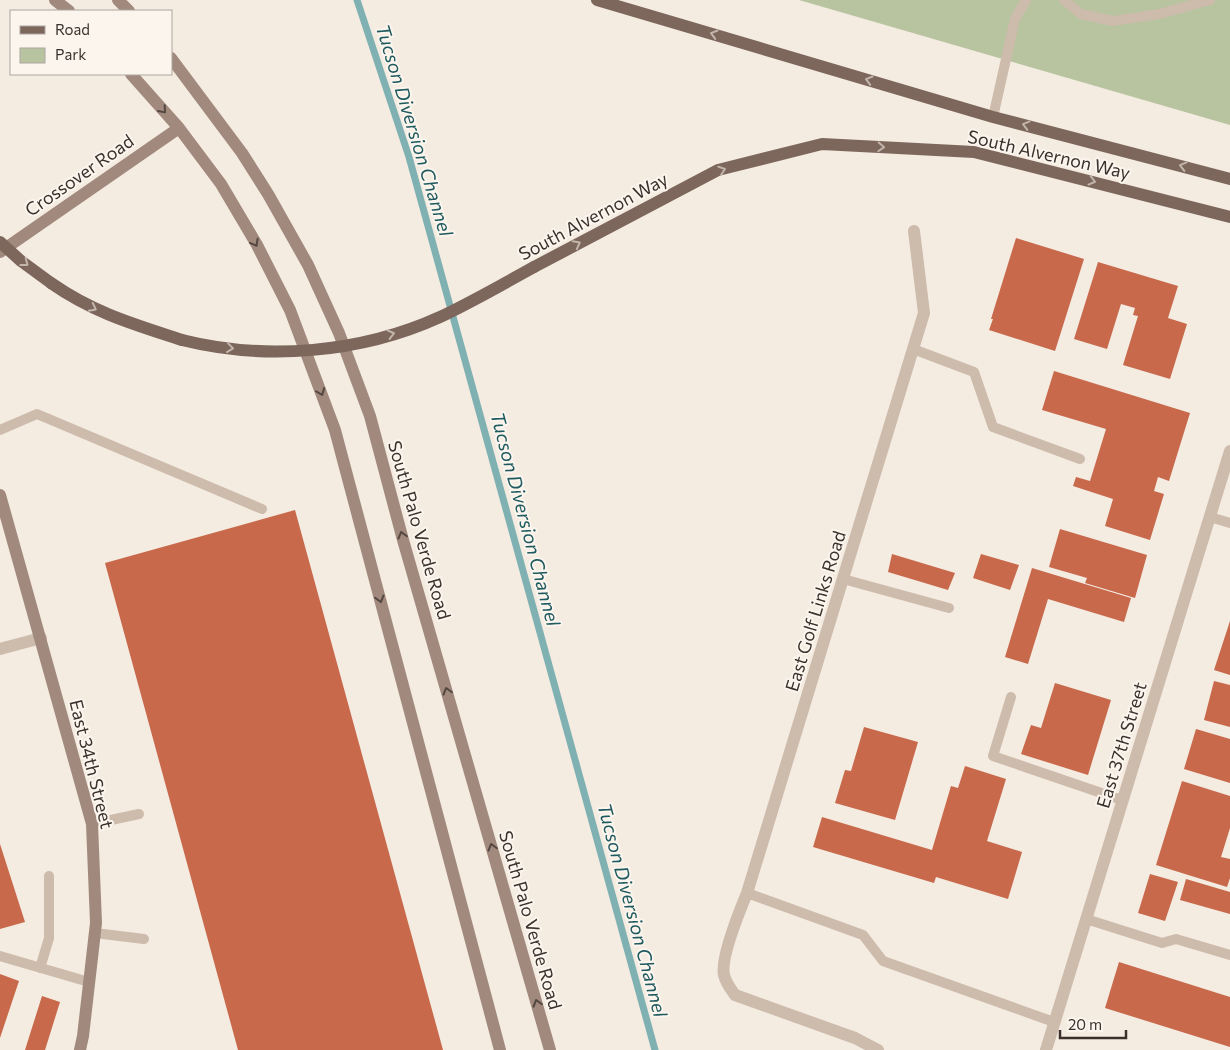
<svg xmlns="http://www.w3.org/2000/svg" width="1230" height="1050" viewBox="0 0 1230 1050" font-family="Commissioner,sans-serif">
<style>
.green{fill:#b8c4a0}
.lines{fill:none;stroke-linecap:round;stroke-linejoin:round}
.stream{stroke:#7fb0b2;stroke-width:7}
.building{fill:#c8694b}
.lane{stroke:#cdbbac;stroke-width:10}
.street{stroke:#cdbbac;stroke-width:12}
.secondary{stroke:#a18a7d;stroke-width:12}
.primary{stroke:#7d675c;stroke-width:12}
.primary-bridge{stroke:#7d675c;stroke-width:12}
.oneway{stroke:#c2b5ac}
.oneway2{stroke:#544640}
.labels{text-anchor:middle;dominant-baseline:central;stroke-width:4;stroke-linejoin:round;paint-order:stroke}
.street-label{font-size:18px;fill:#3b302b;stroke:#fbf5ee}
.water-label{font-size:19px;font-style:italic;fill:#1f5a5e;stroke:#fbf5ee}
</style>
<rect width="100%" height="100%" fill="#f4ebe1"/>
<path class="green" d="M799 0H1230V125Z"/>
<g class="lines">
<path class="stream" d="M357 0 409 157 655 1050"/>
</g>
<path class="building" d="M1016 238 1084 259 1055 351 989 330 993 319H991Z
M1098 262 1178 286 1168 318 1187 324 1170 379 1123 365 1138 316 1133 315 1135 308 1121 304 1107 349 1074 339Z
M1054 371 1190 413 1169 481 1158 477 1154 491 1164 494 1150 540 1105 526 1113 499 1073 486 1076 477 1090 481 1106 429 1042 410Z
M295 510 443 1050H238L105 563Z
M1060 529 1147 555 1135 598 1085 583 1087 578 1049 567Z
M892 554 955 573 948 590 888 572Z
M981 554 1019 565 1010 590 973 578Z
M1032 568 1131 598 1124 622 1048 599 1028 664 1005 657Z
M1230 621V675L1214 670Z
M1214 681 1230 685V727L1204 720Z
M1055 683 1111 700 1088 775 1021 754 1031 725 1041 728Z
M864 727 918 742 895 820 835 803 845 770 851 771Z
M1196 729 1230 739V783L1184 769Z
M965 766 1006 779 987 841 1022 852 1008 899 936 877 934 883 813 847 822 817 932 850 951 786 958 788Z
M1182 781 1230 796V828L1221 857 1230 859V878L1227 887 1156 865Z
M0 844 25 922 0 929Z
M1150 874 1178 882 1165 921 1138 913Z
M1186 879 1230 892V914L1180 900Z
M1119 962 1230 997V1047L1105 1008Z
M0 974 19 981 0 1038Z
M42 996 60 1002 45 1050H25Z"/>
<g class="lines">
<path class="lane" d="M1064 0 1081 14 1113 21 1159 14 1210 0
M993 117 1015 19 1026 0
M913 349 974 372 993 427 1080 459
M0 430 37 414 262 509
M1210 517 1230 523
M843 579 949 608
M1011 697 993 756 1122 800
M92 824 139 814
M747 893 863 935 883 961 1054 1022
M1086 919 1162 943 1176 939 1230 955
M95 933 144 939
M0 956 89 982
M40 968 49 938V876"/>
<path class="street" d="M0 649 41 638
M878 1050 855 1038 735 995C730 988 726 983 724 975 720 958 740 910 747 893L924 313 914 231
M1046 1050 1230 451"/>
<path class="secondary" d="M55 0 69 11
M118 0 129 11
M171 58 242 153 268 194 308 265 339 333 370 416 403 540 550 1050
M131 74 179 128 221 184 257 245 290 310 335 430 500 1050
M0 252 179 128
M0 495 92 824 96 923 83 1036 80 1050"/>
<path class="primary" d="M597 0 993 117 1230 179
M534 267 718 170 822 144 974 152 1230 217
M51 283C94 313 133 324 182 340"/>
<path class="primary-bridge" d="M0 242 21 261 51 283
M182 340C266 361 361 353 440 317 472 302 503 284 534 267"/>
</g>
<defs><path id="oneway-chevron" d="M-2-3.5L2.5 0L-2 3.5" fill="none" stroke-width="1.6" stroke-linecap="round" stroke-linejoin="round" transform="scale(1.25)"/></defs>
<g class="oneway">
<use href="#oneway-chevron" transform="translate(714 34) rotate(-164)"/>
<use href="#oneway-chevron" transform="translate(869 80) rotate(-164)"/>
<use href="#oneway-chevron" transform="translate(1026 125) rotate(-165)"/>
<use href="#oneway-chevron" transform="translate(881 147) rotate(3)"/>
<use href="#oneway-chevron" transform="translate(1183 166) rotate(-165)"/>
<use href="#oneway-chevron" transform="translate(722 170) rotate(-19)"/>
<use href="#oneway-chevron" transform="translate(1092 181) rotate(14)"/>
<use href="#oneway-chevron" transform="translate(577 244) rotate(-28)"/>
<use href="#oneway-chevron" transform="translate(25 263) rotate(37)"/>
<use href="#oneway-chevron" transform="translate(93 308) rotate(27)"/>
<use href="#oneway-chevron" transform="translate(391 334) rotate(-14)"/>
<use href="#oneway-chevron" transform="translate(230 348) rotate(7)"/>
</g>
<g class="oneway2">
<use href="#oneway-chevron" transform="translate(163 110) rotate(49)"/>
<use href="#oneway-chevron" transform="translate(255 243) rotate(61)"/>
<use href="#oneway-chevron" transform="translate(321 392) rotate(69)"/>
<use href="#oneway-chevron" transform="translate(402 535) rotate(-105)"/>
<use href="#oneway-chevron" transform="translate(380 599) rotate(75)"/>
<use href="#oneway-chevron" transform="translate(447 691) rotate(-106)"/>
<use href="#oneway-chevron" transform="translate(492 847) rotate(-106)"/>
<use href="#oneway-chevron" transform="translate(537 1003) rotate(-106)"/>
</g>
<g class="labels">
<g class="street-label">
<text transform="translate(1049 154) rotate(13)">South Alvernon Way</text>
<text transform="translate(79 175) rotate(-35)">Crossover Road</text>
<text transform="translate(593 216) rotate(-28)">South Alvernon Way</text>
<text transform="translate(420 530) rotate(74)">South Palo Verde Road</text>
<text transform="translate(815 611) rotate(-73)">East Golf Links Road</text>
<text transform="translate(1121 745) rotate(-73)">East 37th Street</text>
<text transform="translate(92 764) rotate(76)">East 34th Street</text>
<text transform="translate(531 920) rotate(74)">South Palo Verde Road</text>
</g>
<g class="water-label">
<text transform="translate(415 130) rotate(73)">Tucson Diversion Channel</text>
<text transform="translate(526 519) rotate(75)">Tucson Diversion Channel</text>
<text transform="translate(633 910) rotate(75)">Tucson Diversion Channel</text>
</g>
</g>
<rect x="10" y="10" width="162" height="65" fill="#fbf5ee" stroke="#aea6a0"/>
<rect x="20" y="26" width="25" height="8" fill="#7d675c" stroke="#aea6a0"/>
<text x="55" y="35" font-size="15" fill="#3b302b">Road</text>
<rect x="20" y="48" width="25" height="15" fill="#b8c4a0" stroke="#aea6a0"/>
<text x="55" y="60" font-size="15" fill="#3b302b">Park</text>
<path d="M1060 1030v8h66v-8" fill="none" stroke="#3b302b" stroke-width="2.5"/>
<text x="1068" y="1030" font-size="15" fill="#3b302b" stroke="#fbf5ee" stroke-width="4" paint-order="stroke">20 m</text>
</svg>
